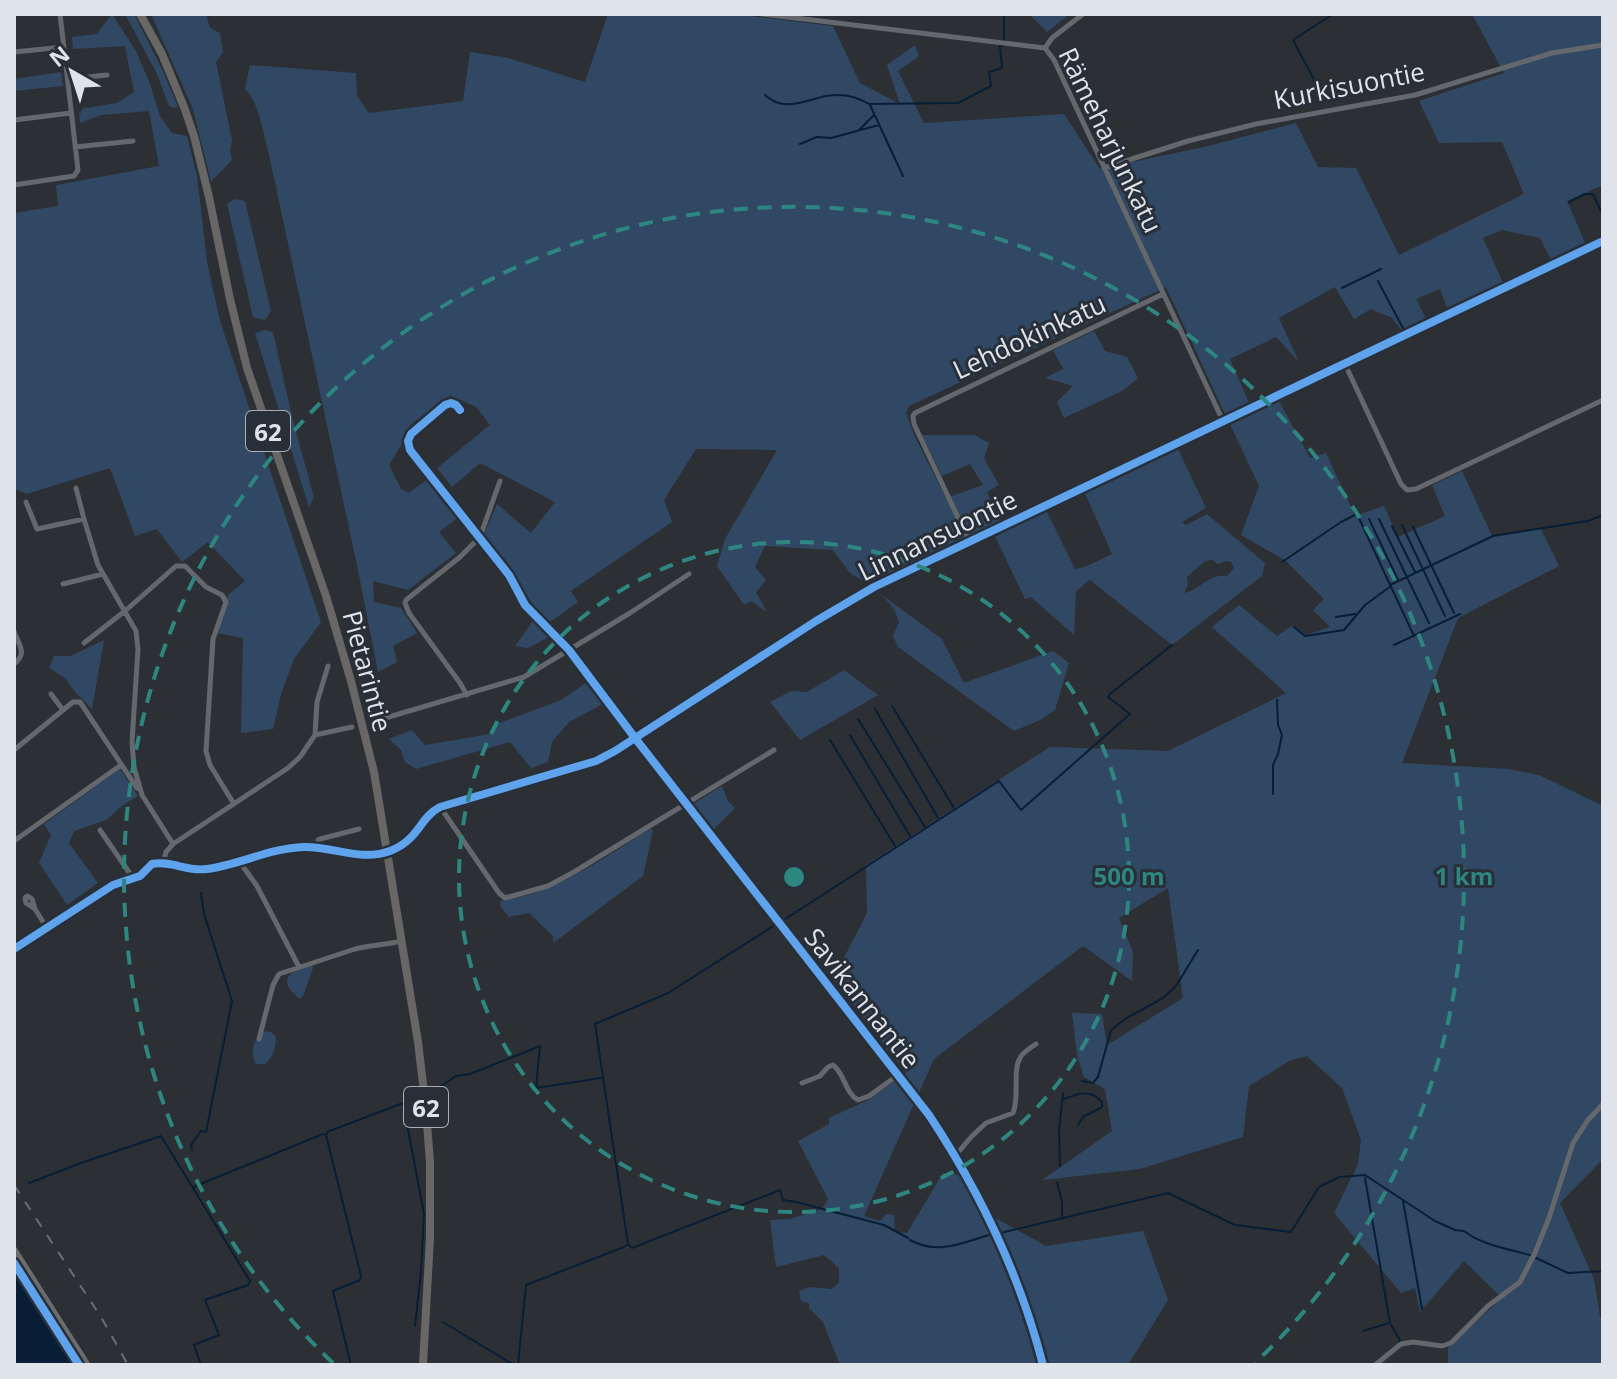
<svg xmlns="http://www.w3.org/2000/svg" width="1617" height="1379" viewBox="0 0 1617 1379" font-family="'Open Sans',sans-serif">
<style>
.green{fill:#314864;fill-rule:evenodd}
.water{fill:#081e37}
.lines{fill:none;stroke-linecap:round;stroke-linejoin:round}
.stream{stroke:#081e37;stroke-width:2}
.street{stroke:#64676b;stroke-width:5}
.secondary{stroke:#6c6c6d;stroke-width:7}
.primary{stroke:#696766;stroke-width:8}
.rail{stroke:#6b6e71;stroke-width:2;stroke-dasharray:10 10;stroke-linecap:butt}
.cycleway-casing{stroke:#282f38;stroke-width:13}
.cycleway{stroke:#60a3ed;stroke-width:8}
.ring{fill:none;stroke:#2e8681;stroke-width:4;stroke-dasharray:14 10}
.labels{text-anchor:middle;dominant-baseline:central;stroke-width:6;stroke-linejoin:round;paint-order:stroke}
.shield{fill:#282f38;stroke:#a8aeb5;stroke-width:2}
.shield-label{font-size:24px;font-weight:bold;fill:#dfe4ea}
.street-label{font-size:26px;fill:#dfe4ea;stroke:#282f38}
.centre{fill:#2e8681;stroke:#282f38;stroke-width:4}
.ring-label{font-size:24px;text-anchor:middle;font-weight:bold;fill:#2e8681;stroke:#282f38;stroke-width:6;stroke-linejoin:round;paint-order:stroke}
</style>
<rect width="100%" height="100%" fill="#2c3034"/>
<path class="green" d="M112 14 136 51 150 84 160 116 172 133 187 136 197 176 207 262 220 321 321 622 294 659 281 694 273 729 241 733 243 638 217 633 228 595 245 581 208 542 182 562 157 529 135 536 110 468 27 494 14 489V213L58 206 56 185 159 166 149 111 101 115 80 123 79 109 117 103 134 92 125 46 73 49 72 37 97 34Z
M125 14H134L162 69 178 107 175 108 169 106 157 74Z
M151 14H206L210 28 220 33 223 52 216 62 232 140 230 150 232 160 211 182 193 109Z
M608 14H733L833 26 860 83 900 104 887 65 915 45 919 56 898 71 924 123 1064 114 1100 169 1208 146 1296 123 1318 167 1356 168 1399 255 1524 194 1502 142 1439 143 1419 101 1504 73 1472 14H1603V185L1567 201 1586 245 1552 262 1540 238 1502 230 1483 238 1503 283 1447 308 1440 289 1416 299 1426 319 1403 332 1392 318 1371 309 1354 319 1335 287 1279 318 1299 362 1276 337 1230 359 1250 405 1225 414 1166 287 909 406 906 413 914 435 946 498 983 485 970 464 942 476 922 435H974L989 443 984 458 999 485 987 492 1001 521 869 584 850 573 833 550 765 546 755 567 766 580 756 592 767 612 751 601 744 605 717 566 725 539 777 450 696 449 664 500 672 522 571 591 578 602 543 627 551 636 528 648 515 646 533 621V604L483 537 497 504 531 533 555 502 480 463 452 487 437 468 490 425 476 407 450 395 410 425 402 444 389 465 401 489 409 493 429 478 460 516 439 532 456 553 408 590 373 581 374 602 401 608 417 633 393 646 397 662 378 672 358 570 268 150C262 130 260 104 245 89L250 65 356 73 357 96 369 113 463 101 470 52 508 58 585 82Z
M1029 14H1070L1047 32Z
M61 72 63 86 14 91V79Z
M234 199 245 201 271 311 265 320 253 317 227 204Z
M265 330 273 332 293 421 314 497 309 507 255 333Z
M1094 331 1105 351 1127 357 1138 378 1122 391 1064 418 1057 402 1073 386 1045 378 1063 369 1053 350Z
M1278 399 1310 458 1326 453 1355 516 1384 506 1398 537 1445 516 1432 485 1462 471 1492 536 1541 529 1559 566 1458 618 1402 763 1508 769 1539 775 1603 806V1159L1560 1203 1594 1279 1600 1317 1603 1319V1365H1448V1348L1502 1298 1464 1261 1420 1312 1415 1288 1401 1293 1334 1213 1358 1164 1361 1140 1342 1088 1307 1056 1291 1060 1249 1086 1243 1137 1140 1169 1042 1180 1112 1131 1105 1089 1084 1077 1077 1055 1072 1013 1102 1014 1107 1045 1183 998 1168 888 1119 918 1133 952 1132 981 1083 946 934 1059 864 1216 880 1221 886 1214 894 1215 895 1232 907 1233 943 1173 960 1175 979 1209 1046 1246 1143 1231 1168 1300 1128 1365H840L823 1322 809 1308V1303L801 1301 799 1291 809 1287 832 1289 839 1283V1268L824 1255 776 1267 770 1220 790 1219 822 1209 828 1199 798 1141 829 1124V1118L866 1101 906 1073 833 979 867 913 866 865 1050 747 1168 751 1286 693 1212 627 1239 605 1277 636 1293 625 1306 635 1330 627 1313 610 1324 599 1286 561 1241 535 1259 486 1229 422Z
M1177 447 1206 508 1182 522 1186 525 1207 514 1265 563 1262 576 1172 645 1090 580 1092 578 1076 591 1074 635 1031 597 1025 599 994 534 1046 510 1075 569 1085 567 1112 554 1084 491ZM1212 560 1218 564 1226 561 1231 562 1234 568 1227 576C1207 574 1201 590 1184 593L1188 584 1187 577 1205 561Z
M882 595 942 639 964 683 1053 651 1069 663 1055 710 1040 720 1014 731 898 647 893 636 899 622 894 609Z
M104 640 92 709 75 692 65 678 49 668 54 656H71Z
M844 670 878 695 800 740 770 702 791 691 807 692Z
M586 683 603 704 569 722 552 742 548 762 531 768 510 742 416 769 405 762 401 750 389 739 412 730 425 745 490 734 499 723 561 700Z
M120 769 138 796 123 805 106 820 74 831 69 843 98 883 67 905 39 863 51 835 44 824Z
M722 786 728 801 735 808 714 829 693 804Z
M650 829 653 830 643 876 553 943V936L529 913 509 917 501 907 500 901C556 894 603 858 650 829Z
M312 964 313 968 303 996 300 999C275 979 290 972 312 964Z
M261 1031 271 1032 276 1037C276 1048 273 1057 265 1064H256C249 1051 254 1043 261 1031Z"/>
<path class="water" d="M14 1271 55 1332 75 1365H14Z"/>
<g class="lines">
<path class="stream" d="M1319 89 1293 40 1333 14
M765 95C784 113 805 100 826 96 842 93 856 96 869 104L958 103 991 86 989 72 1002 68 1000 46 1004 45V14
M870 105 903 176
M859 130 874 115
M800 144 817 137 831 138 879 125
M1569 202 1585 194H1593L1603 216
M1378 281 1405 332
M1342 288 1381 269
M1369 519 1398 580
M1379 519 1429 623
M1402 525 1445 616
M1392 526 1415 572
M1413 527 1454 613
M1282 562 1341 522 1357 514 1414 636
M1390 585 1493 536 1588 521 1603 515
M1336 617 1355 614
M1294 627 1305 636 1344 630 1365 605 1391 586
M1394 645 1460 614
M892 706 954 808
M875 709 938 818
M858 719 925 827
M850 735 910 836
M830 740 895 846
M1273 794V765L1278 754 1282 735 1278 725 1277 700
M782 921 999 781 1021 810 1130 714 1108 697 1110 694 1172 645
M775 925 668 993 595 1024 628 1244 632 1248 780 1190 783 1200 796 1202 884 1225 908 1238
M1082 1081 1093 1083 1098 1077 1111 1030 1125 1019 1163 998 1176 986 1198 950
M437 1089 456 1076 470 1074 540 1046 536 1088 601 1078
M1062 1100C1076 1094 1091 1088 1102 1102V1107L1083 1117 1078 1125
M403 1103 424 1214 421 1272 415 1326
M327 1134V1132L403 1103 414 1095 421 1094
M192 1150 191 1145 201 1131 206 1132 232 1001 204 914 201 893
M1060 1166 1059 1131 1063 1093
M1365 1178 1390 1323 1400 1340 1399 1342
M1057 1182 1062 1202V1217
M29 1183 81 1163 161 1136 250 1281 248 1285 205 1300 219 1335 194 1345 201 1365
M193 1187 323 1134 326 1135 361 1276 360 1280 333 1291 351 1365
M1403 1201 1422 1309
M1000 1233 1168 1193 1235 1225 1291 1232 1319 1187 1339 1177 1365 1175 1435 1221 1455 1230 1464 1231C1482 1245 1508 1249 1530 1255
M910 1240C939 1256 963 1242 993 1234
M1536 1258 1568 1273 1603 1271
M443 1322 514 1365
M1363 1331 1389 1323
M518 1365 526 1285 624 1247 628 1244"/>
<path class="street" d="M762 14 1045 48 1054 60 1223 421
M1045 48 1052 38 1083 14
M14 52 64 47
M68 79 107 75
M14 120 71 113
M75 147 133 141
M1104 168 1188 141 1256 124 1415 95 1552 53 1603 45
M14 185 74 176 78 170 60 14
M1345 364 1401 484 1407 490 1416 489 1603 400
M460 410 456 405 451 403 445 405 411 434 408 441 410 450 509 575 525 605 569 650 635 738 929 1115C980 1192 1020 1275 1043 1365
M76 488 84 519 98 565 136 631 138 649 132 742 134 767 142 795 173 844
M26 502 37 529 84 519
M969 541 914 424 913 416 915 413 1163 294
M63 584 103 574
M14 631C19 646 28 653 14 664
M84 643 125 611 176 566H185L206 587 222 595 226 602 213 639 206 751 210 765 234 804
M51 694 63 710
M467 695 460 683 409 613 405 603 406 600 460 557 480 537 500 481
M382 719 524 677 630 613 689 574
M315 735 317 702 328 666
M635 738 816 621 874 587 1603 241
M14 750 73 702H80L137 788
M441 808 499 893 505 898 509 897 548 886 574 872 774 750
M100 830 133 878
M14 841 121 765
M317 847 318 840 320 839 359 829
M239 861 257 886 299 967
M163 863 166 852 173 844 288 768 300 757 315 735 352 727
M35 909 32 899 27 896 25 898 26 903 35 909 47 928
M259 1039 273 985 279 974 355 949C370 945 386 945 401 941
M802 1083 820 1076 828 1067 833 1065C845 1074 845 1093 858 1100L869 1096 898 1075
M955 1156 972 1136 986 1123 1013 1113C1020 1096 1012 1072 1020 1058 1023 1052 1030 1048 1036 1044
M1375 1365 1401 1344 1413 1342 1442 1346 1451 1343 1488 1306 1520 1282 1535 1253 1549 1218 1573 1143 1588 1120 1603 1104"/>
<path class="secondary" d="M14 949 113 885 140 876 152 864 163 863 188 869 203 870 288 848 307 846 357 854 369 855 387 852 409 841 436 809 596 761 635 738
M14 1250 87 1365"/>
<path class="primary" d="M140 14 162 54 184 107 194 136 209 197 230 299 247 368 326 596 351 681 374 772 418 1042 426 1109 430 1163V1238L423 1365"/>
<path class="rail" d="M14 1185 101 1317 128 1365"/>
<defs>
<path id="cycleway" d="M460 410 456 405 451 403 445 405 411 434 408 441 410 450 509 575 525 605 569 650 635 738 929 1115C980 1192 1020 1275 1043 1365
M14 949 113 885 140 876 152 864C170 860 188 872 207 869 239 865 270 848 304 847 332 846 361 862 390 851 419 840 419 818 440 807L596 761 615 751 816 621 874 587 1603 241
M14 1263 79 1365"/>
</defs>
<use href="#cycleway" class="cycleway-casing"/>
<use href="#cycleway" class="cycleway"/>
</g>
<g class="ring">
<circle cx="794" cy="877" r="335"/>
<path d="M333 1363A670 670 0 1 1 1255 1363"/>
</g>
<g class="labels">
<g class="shield">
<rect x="246" y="411" width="44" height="40" rx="6"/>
<rect x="404" y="1087" width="44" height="40" rx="6"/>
</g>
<g class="shield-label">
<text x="268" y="431">62</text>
<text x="426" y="1107">62</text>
</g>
<g class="street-label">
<text transform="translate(1349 85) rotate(-11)">Kurkisuontie</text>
<text transform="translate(1111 140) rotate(64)">Rämeharjunkatu</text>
<text transform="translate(1029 336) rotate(-25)">Lehdokinkatu</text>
<text transform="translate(937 535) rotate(-26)">Linnansuontie</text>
<text transform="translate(368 671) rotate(75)">Pietarintie</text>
<text transform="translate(863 998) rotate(52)">Savikannantie</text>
</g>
</g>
<circle cx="794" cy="877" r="12" class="centre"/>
<g class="ring-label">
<text x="1129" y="885">500 m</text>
<text x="1464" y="885">1 km</text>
</g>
<rect width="1617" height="1379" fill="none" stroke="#dfe4ea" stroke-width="32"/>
<g transform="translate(72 72) rotate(321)" stroke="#282f38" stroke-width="6" paint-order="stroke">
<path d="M0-6L14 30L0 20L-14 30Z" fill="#dfe4ea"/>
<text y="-12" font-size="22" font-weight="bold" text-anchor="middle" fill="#dfe4ea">N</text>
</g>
</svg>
